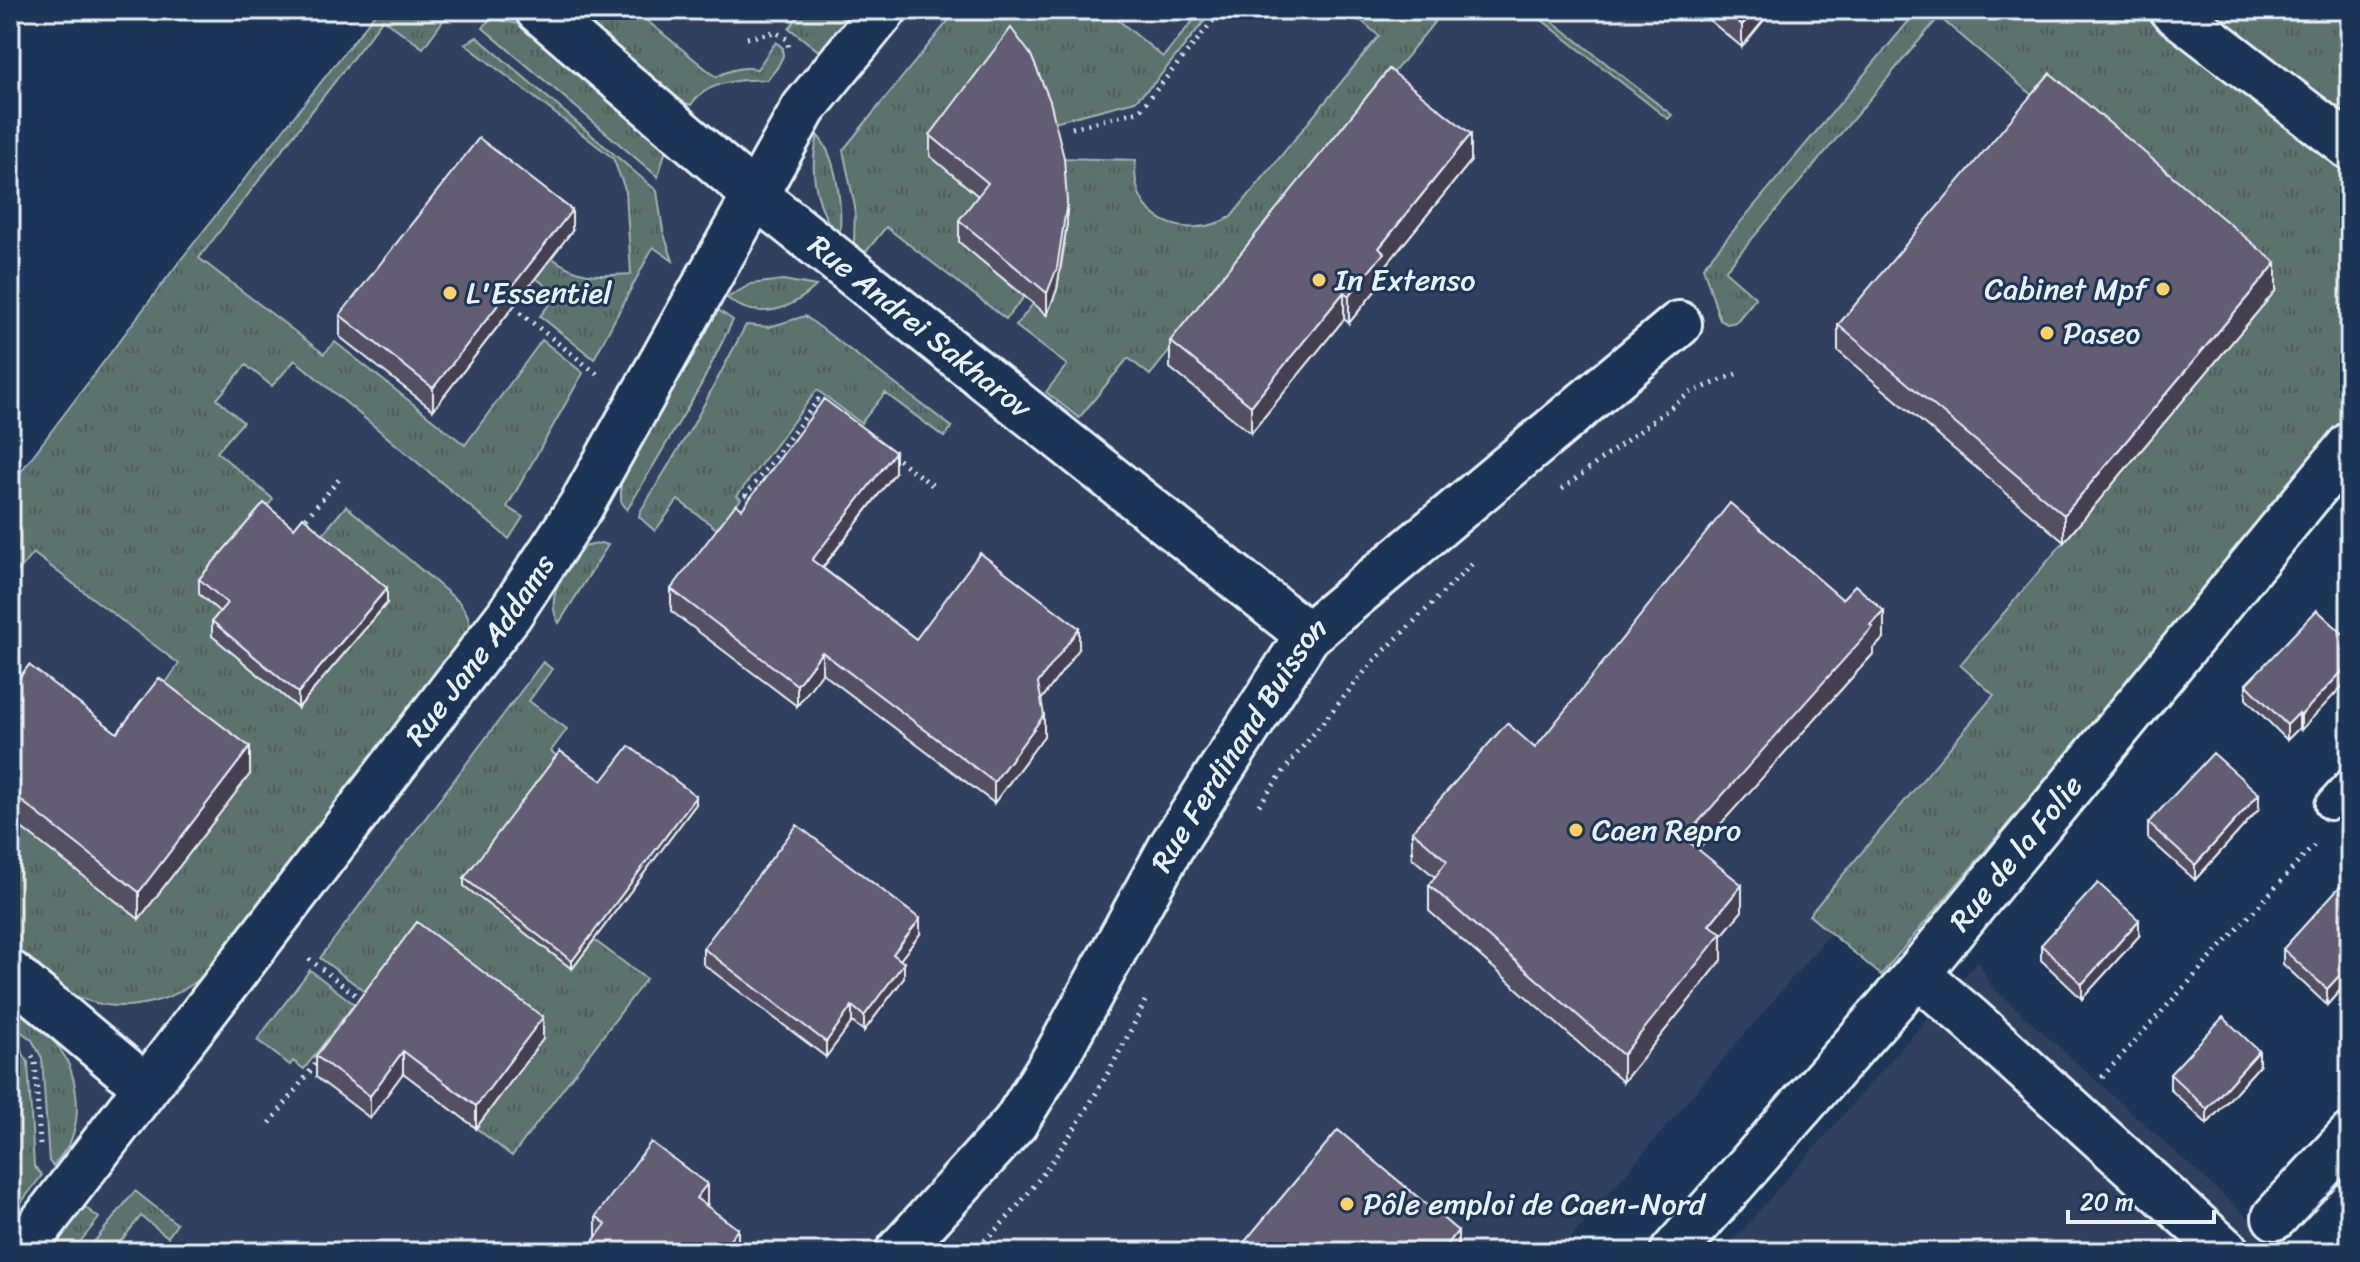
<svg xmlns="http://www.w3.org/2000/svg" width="2360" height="1262" viewBox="0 0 2360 1262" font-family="Sriracha,sans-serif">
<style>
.built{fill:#32415f}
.grass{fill:url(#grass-tufts);stroke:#a2b2b2;stroke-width:2}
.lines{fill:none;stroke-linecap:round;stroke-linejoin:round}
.lane-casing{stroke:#e8f1f8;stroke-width:34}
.street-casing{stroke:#e8f1f8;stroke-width:50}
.secondary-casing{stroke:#e8f1f8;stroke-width:50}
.path{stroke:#e8f1f8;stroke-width:5;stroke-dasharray:2 6;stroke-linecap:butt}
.lane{stroke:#1d3557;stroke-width:28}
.street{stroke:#1d3557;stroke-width:44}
.secondary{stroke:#1d3557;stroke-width:44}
.wall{fill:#545062;stroke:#e8f1f8;stroke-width:2}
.shaded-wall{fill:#454150;stroke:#e8f1f8;stroke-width:2}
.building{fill:#625d72;stroke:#e8f1f8;stroke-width:2}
.poi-dot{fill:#ffd166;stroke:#1d3557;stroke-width:3}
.labels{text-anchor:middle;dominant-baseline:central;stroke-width:6;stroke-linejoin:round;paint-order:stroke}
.poi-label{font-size:30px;fill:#e8f1f8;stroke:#1d3557;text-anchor:start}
.street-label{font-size:30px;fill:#e8f1f8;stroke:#1d3557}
</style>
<defs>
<pattern id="grass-tufts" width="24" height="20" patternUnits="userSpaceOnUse" patternTransform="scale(2)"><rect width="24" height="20" fill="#5c726d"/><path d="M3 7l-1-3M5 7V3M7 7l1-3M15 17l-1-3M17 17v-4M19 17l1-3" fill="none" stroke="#505b5a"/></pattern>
</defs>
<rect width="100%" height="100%" fill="#1d3557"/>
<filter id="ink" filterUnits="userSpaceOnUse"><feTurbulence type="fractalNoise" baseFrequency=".0125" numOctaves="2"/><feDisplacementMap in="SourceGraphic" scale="16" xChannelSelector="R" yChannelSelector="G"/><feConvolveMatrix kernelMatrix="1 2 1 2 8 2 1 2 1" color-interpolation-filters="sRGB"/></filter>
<g filter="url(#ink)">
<path class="built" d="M378 10H2117L2350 202 1834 929 1559 1252H10V486L179 262Z
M1978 961 1991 986 2286 1252H1723Z"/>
<path class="grass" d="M378 10H451L423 48 383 19 199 258 324 354 335 342 465 445 542 340 583 373 507 507 523 517 509 539 295 360 272 386 246 365 217 399 243 422 217 452 273 499C247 532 224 595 213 636L298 707 387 603 315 543 346 506 459 602C468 614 472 620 467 634L201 978C161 1009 105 1017 62 988 43 976 27 957 10 943V819L139 918 162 688 179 664 33 553 10 582V486L179 262Z
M575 10H634L716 77C729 70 742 66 757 69L776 42 783 48V56L777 68 767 80C740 79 707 81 691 105L681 101Z
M803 10H853L820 52 789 28Z
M957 10H1106L1163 57 1202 10 1210 14 1155 82 1135 101 1050 123 960 242 1024 297 1006 319 886 227 865 253 854 244 855 207 843 150Z
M1349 10H1387L1402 22 1412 10H1444L1150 375 1128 358 1079 418 1046 392 1067 365 1016 326 1033 304 1047 316C1066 265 1072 210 1058 158L1136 160C1128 219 1184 243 1231 217L1379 36Z
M1529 10H1538L1672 115 1668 119Z
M1918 10H2146L2350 164V416L1881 975 1809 915 1994 695 1960 665 2276 290 2033 96 1939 17 1725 271 1756 298 1736 322 1727 324 1720 320 1703 267Z
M2206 10H2350V116Z
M494 19 519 24 666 149 658 177 483 28 488 21Z
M477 37 657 191 663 231 673 261 653 247 594 359 540 316 557 295 536 278 551 257C578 278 599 276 631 274L626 192 613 158 465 44Z
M818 136C838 158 843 212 839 241 818 209 807 174 818 136Z
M783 280 816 286C791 310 757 322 727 298L751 284Z
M718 310 733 320 701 385 627 510 621 501V482Z
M805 316 952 427 944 437 885 393 861 423 817 390 737 496 741 499 718 530 678 500 655 531 639 517 640 512 692 427 746 325 769 327Z
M601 543 608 545 559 623C542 594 569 570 584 547Z
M543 662 552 669 529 701 567 729 551 751 560 759 573 968 594 940 646 979 512 1156 476 1128 375 999 320 958Z
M310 970 354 1004 304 1069 293 1061 290 1065 257 1040Z
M10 1001C28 1016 46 1030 60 1049 77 1072 82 1113 71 1140 67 1149 60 1157 53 1166L49 1161 42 1058 32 1040 10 1023Z
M10 1042 21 1050 28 1062 34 1166 42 1175 10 1217V1109L16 1101 14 1055 10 1052Z
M135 1191 177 1224 168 1237 141 1216 112 1252H86Z
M82 1205 99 1218 72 1252H45Z"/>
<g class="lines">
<defs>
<path id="lane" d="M2330 805 2350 783"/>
<g id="street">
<path id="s1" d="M538 10 756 196 1308 635"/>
<path d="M2172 10 2350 147"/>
<path d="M10 973 146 1087"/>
<path d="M1917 974 1969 1018 2227 1252"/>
<path d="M2275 1217 2350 1136"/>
<path id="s2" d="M20 1252 509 615 581 506 804 108 884 10"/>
<path id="s3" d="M898 1252 1015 1123 1057 1055 1171 847 1308 635 1679 324"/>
</g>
<g id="secondary">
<path id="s4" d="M1673 1252 1917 974 2350 445"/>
</g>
</defs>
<use href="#lane" class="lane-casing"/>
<use href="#street" class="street-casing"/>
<use href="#secondary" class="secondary-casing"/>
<path class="path" d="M747 38 775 32 787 39 789 50
M1072 128 1139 111 1222 10
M520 313 601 377
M892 455 936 488
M1562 489 1690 393 1736 374
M750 500 752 499 746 495 818 400 826 406
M301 524 342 476
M1259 805 1292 760 1370 665 1472 564
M309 959 362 1000
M32 1056 35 1060 40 1145
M2102 1077 2317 842
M270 1123 318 1061
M973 1252C988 1237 1004 1223 1017 1207 1069 1144 1112 1071 1147 997"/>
<use href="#lane" class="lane"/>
<use href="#street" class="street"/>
<use href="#secondary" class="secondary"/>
</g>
<path class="wall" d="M1686 10H1772L1742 47 1703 15 1698 20Z
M930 135 1067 223 1057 289 1047 315 959 242V220L978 196 930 156Z
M1471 161 1384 268V280L1349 323 1344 319 1251 433 1170 368V341Z
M572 231 433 410 340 337V315Z
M2276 290 2064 542 1838 351V325Z
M895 473 823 568 916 639 1079 649 1041 700 1044 736 994 803 822 673 797 706 671 611V589L742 509Z
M294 528 387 603 298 708 212 636V621L220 612 199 594V579Z
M1842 599 1884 638 1873 649V654L1698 849 1742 911 1722 935V960L1623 1082 1429 911V885L1435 877 1412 858V831L1535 748Z
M2350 640 2301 730 2299 728 2287 740 2246 699V684Z
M10 690 117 733 250 774 139 919 10 819Z
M602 781 696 804 572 969 464 886V878Z
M2259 809 2195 880 2148 838V823Z
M2350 891V979L2327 1005 2283 964V949Z
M920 934 900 960 904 978 864 1031 852 1022 826 1057 703 964V948Z
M2139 936 2082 999 2041 960V945Z
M543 1039 476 1128 403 1073 370 1118 316 1077V1056Z
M2259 1066 2207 1124 2170 1089V1074Z
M707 1205 706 1206 738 1251 737 1252H585L596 1237V1216Z"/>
<path class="shaded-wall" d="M1698 10H1703V15L1698 20Z
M1755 10H1772L1742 47V25Z
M1471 134V161L1384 268V280L1349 323V296L1379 248Z
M1067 202V223L1057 289 1047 315V293Z
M572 210V231L433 410V388Z
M2276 263V290L2064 542V515Z
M1344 292V319L1251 433V406Z
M895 452V473L812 581V560Z
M387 588V603L298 708V693Z
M1884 611V638L1873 649V654L1684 865V838Z
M1079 628V649L1038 704V683Z
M822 652V673L797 706V685Z
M2350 663V678L2301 730V715Z
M2299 713V728L2287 740V725Z
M1044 715V736L994 803V782Z
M250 747V774L139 919V892Z
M2259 794V809L2195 880V865Z
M696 796V804L572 969V961Z
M1742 885V911L1722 935V960L1623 1082V1055L1709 925Z
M920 919V934L893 969V954Z
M2139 920V936L2082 999V984Z
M904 963V978L864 1031V1016Z
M2350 964V979L2327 1005V989Z
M852 1006V1022L826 1057V1042Z
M543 1017V1039L476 1128V1106Z
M403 1051V1073L370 1118V1096Z
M2259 1051V1066L2207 1124V1109Z
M707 1184V1205L696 1219V1198Z
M738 1229V1251L737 1252H721Z
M1458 1231V1252H1441Z"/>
<path class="building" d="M1724 10H1755L1742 25Z
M1011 28 1031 55 1050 101 1064 158 1067 202 1057 268 1047 293 959 220 988 183 930 135Z
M1389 69 1471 134 1379 248 1384 253 1349 296 1344 292 1251 406 1170 341Z
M2050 73 2276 263 2064 515 1838 325Z
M479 138 572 210 433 388 340 315Z
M824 399 895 452 812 560 916 639 980 553 1079 628 1038 683 1044 715 994 782 822 652 797 685 671 589 736 504 742 509Z
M264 503 294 528 303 517 387 588 298 693 212 621 227 603 199 579Z
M1730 503 1842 599 1855 585 1884 611 1870 625 1873 627 1684 838 1742 885 1709 925 1722 933 1623 1055 1429 885 1447 861 1412 831 1507 723 1535 748Z
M2317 610 2350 640V663L2301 715 2299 713 2287 725 2246 684Z
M29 665 117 733 159 678 250 747 139 892 10 792V690Z
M629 746 696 796 572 961 464 878 560 751 602 781Z
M2213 753 2259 794 2195 865 2148 823Z
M797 825 920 919 893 954 904 963 864 1016 852 1006 826 1042 703 948Z
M2098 883 2139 920 2082 984 2041 945Z
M2342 884 2350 891V964L2327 989 2283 949Z
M417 922 543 1017 476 1106 403 1051 370 1096 316 1056Z
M2223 1017 2259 1051 2207 1109 2170 1074Z
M1338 1130 1458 1231 1441 1252H1236Z
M651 1142 707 1184 696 1198 738 1229 721 1252H585L606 1224 596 1216Z"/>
</g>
<g class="poi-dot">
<circle cx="1319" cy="280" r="8"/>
<circle cx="2163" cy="289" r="8"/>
<circle cx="450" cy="293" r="8"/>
<circle cx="2047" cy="333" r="8"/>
<circle cx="1576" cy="830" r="8"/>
<circle cx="1347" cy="1204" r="8"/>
</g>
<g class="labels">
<g class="poi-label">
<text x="1335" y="280">In Extenso</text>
<text x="2147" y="289" text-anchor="end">Cabinet Mpf</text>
<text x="466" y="293">L'Essentiel</text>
<text x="2063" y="333">Paseo</text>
<text x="1592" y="830">Caen Repro</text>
<text x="1363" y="1204">Pôle emploi de Caen-Nord</text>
</g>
<g class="street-label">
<text stroke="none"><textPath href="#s1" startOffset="496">Rue Andrei Sakharov</textPath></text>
<text stroke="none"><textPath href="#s2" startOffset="758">Rue Jane Addams</textPath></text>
<text stroke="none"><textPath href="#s3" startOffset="614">Rue Ferdinand Buisson</textPath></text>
<text stroke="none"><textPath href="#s4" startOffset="526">Rue de la Folie</textPath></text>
</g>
</g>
<rect width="2360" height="1262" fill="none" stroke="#1d3557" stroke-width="40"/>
<rect x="20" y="20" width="2320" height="1222" fill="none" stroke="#e8f1f8" stroke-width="3" filter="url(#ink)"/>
<path d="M2068 1210v12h146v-12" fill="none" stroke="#e8f1f8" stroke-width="4"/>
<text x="2080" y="1210" font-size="24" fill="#e8f1f8" stroke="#1d3557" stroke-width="6" paint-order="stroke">20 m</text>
</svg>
